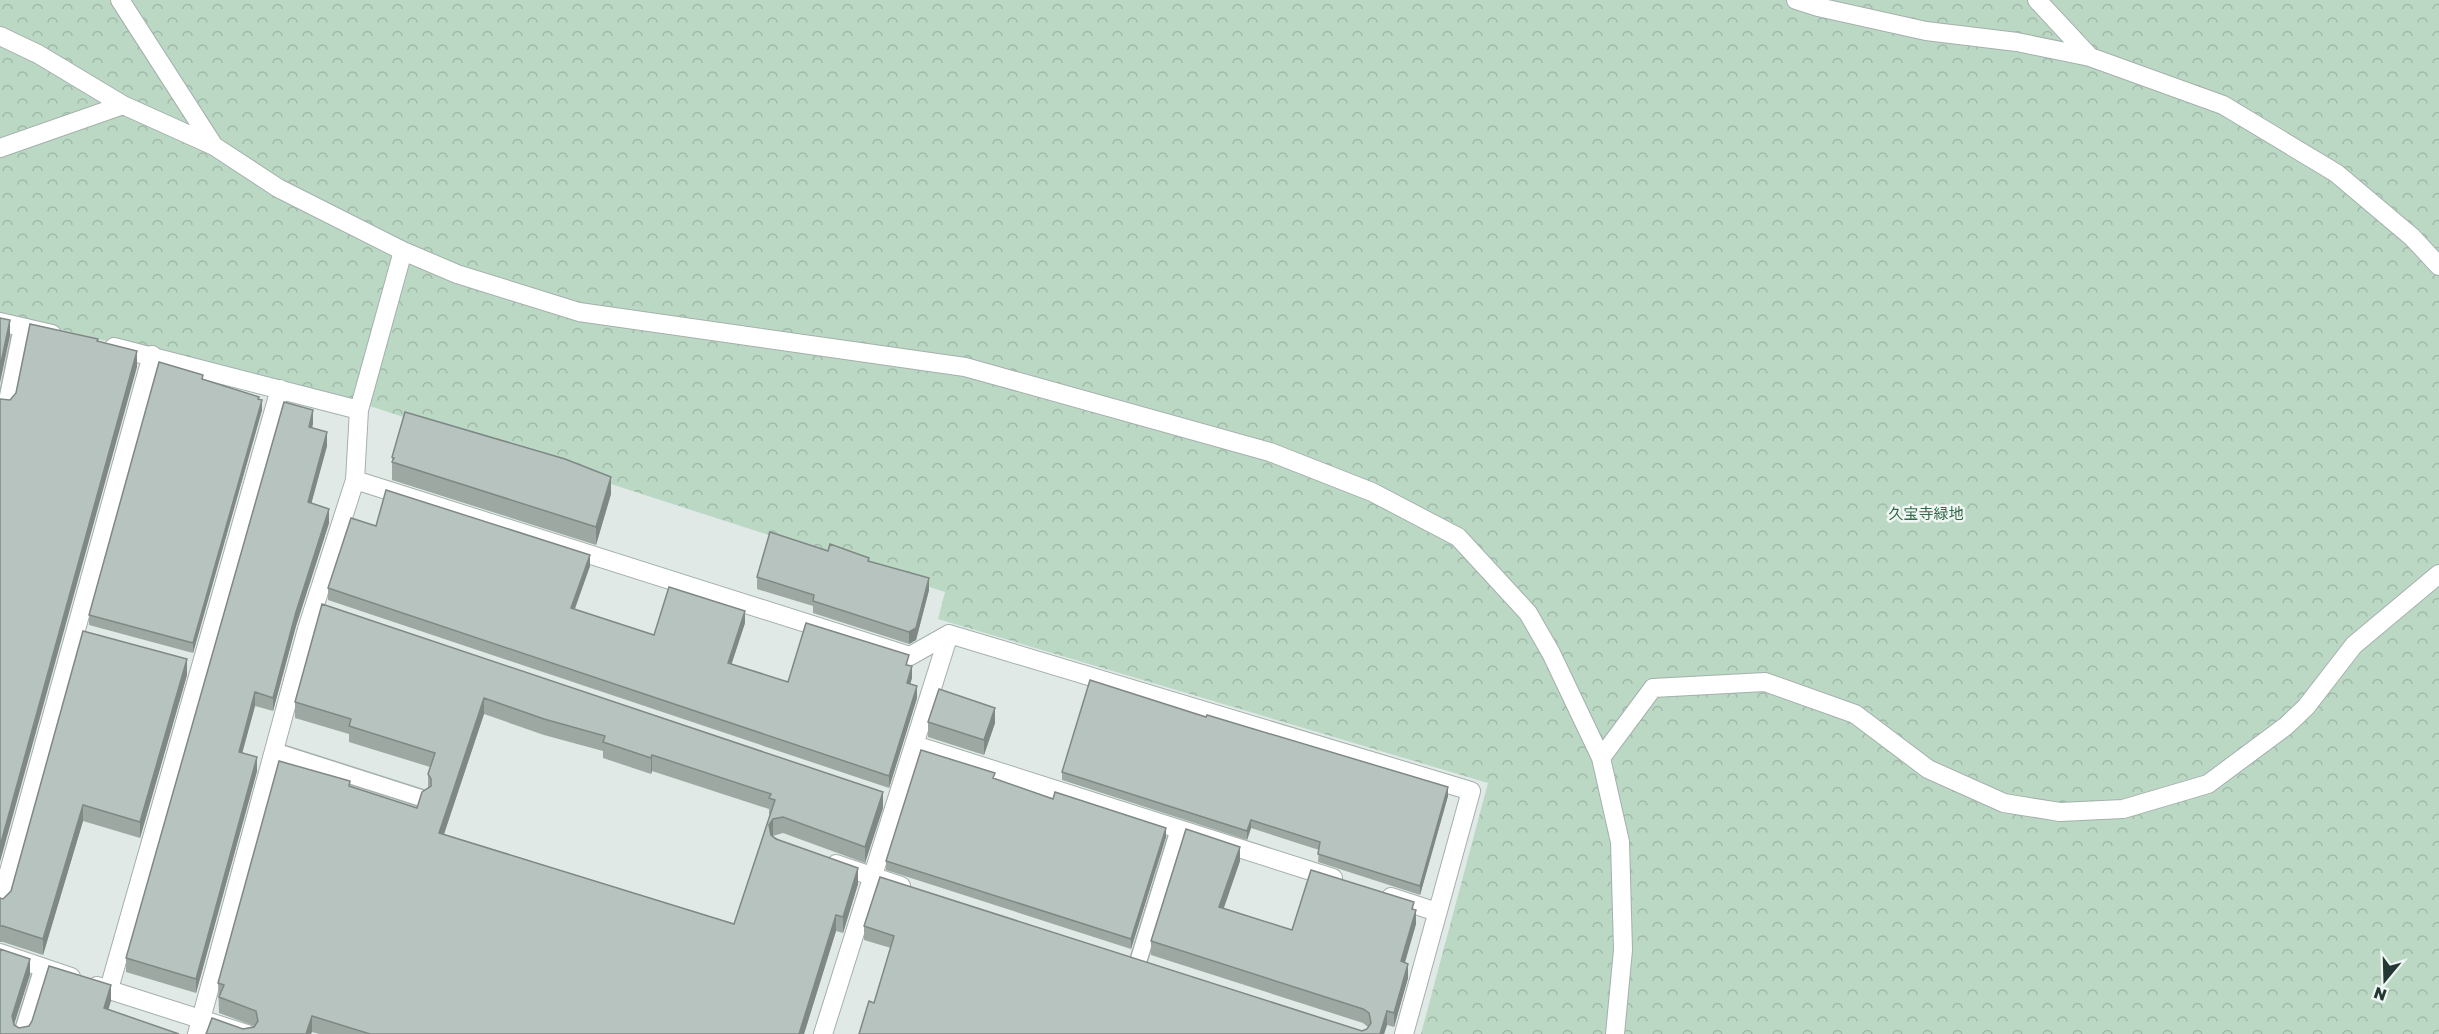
<svg xmlns="http://www.w3.org/2000/svg" width="2439" height="1034" viewBox="0 0 2439 1034" font-family="'Golos Text','Noto Sans JP',sans-serif">
<style>
.forest{fill:url(#forest-crowns)}
.lines{fill:none;stroke-linecap:round;stroke-linejoin:round}
.lane-casing{stroke:#a4b0ac;stroke-width:19}
.street-casing{stroke:#a4b0ac;stroke-width:20}
.lane{stroke:#fff;stroke-width:16}
.street{stroke:#fff;stroke-width:18}
.wall{fill:#9da8a3;fill-rule:evenodd}
.shaded-wall{fill:#7f8885}
.building{fill:#b6c3be;stroke:#7f8885;stroke-width:1.5;fill-rule:evenodd}
.labels{text-anchor:middle;dominant-baseline:central;stroke-width:5;stroke-linejoin:round;paint-order:stroke}
.park-label{font-size:15px;fill:#32694a;stroke:#f0f6f3}
</style>
<defs>
<pattern id="forest-crowns" width="20" height="18" patternUnits="userSpaceOnUse" patternTransform="scale(1.5)"><rect width="20" height="18" fill="#bbd8c4"/><path d="M2 6a3 3 0 1 1 6 0M12 15a3 3 0 1 1 6 0" fill="none" stroke="#a0baa9"/></pattern>
</defs>
<rect width="100%" height="100%" fill="#e0e9e5"/>
<path class="forest" d="M0 0H2439V1034H1421L1488 783 938 619 945 592 351 400 349 403 0 314Z"/>
<g class="lines">
<defs>
<path id="lane" d="M0 405 6 406 22 327
M274 751 421 798
M1138 962 1179 829
M22 1034 43 967"/>
<path id="street" d="M120 0 214 146 278 188 403 251 457 274 579 312 965 367 1270 452 1372 492 1458 537 1528 613 1551 653 1601 758 1620 842 1623 950 1615 1034
M1796 0 1818 7 1926 31 2017 42 2090 57 2223 105 2336 173 2412 237 2439 266
M2037 0 2090 57
M0 36 38 54 123 105 214 146
M0 148 123 105
M0 322 52 334
M114 347 359 410
M355 480 910 656 949 634 1471 791 1404 1034
M915 745 1333 878
M1601 758 1653 688 1765 682 1855 714 1928 769 2004 803 2060 812 2123 809 2208 784 2286 726 2306 707 2354 645 2439 574
M836 864 901 886
M1391 897 1437 912
M0 904 152 355
M0 953 71 977
M97 986 247 1034
M109 989 280 389
M197 1034 307 629 355 480 359 410 403 251
M823 1034 949 634"/>
</defs>
<use href="#lane" class="lane-casing"/>
<use href="#street" class="street-casing"/>
<use href="#lane" class="lane"/>
<use href="#street" class="street"/>
</g>
<path class="wall" d="M203 379 259 399 262 410 193 653 89 625V615Z
M313 424 312 428 327 446 311 503 329 523 296 626 273 711 255 706 242 753 257 771 196 993 126 972V958Z
M392 457 611 494 596 545 392 480Z
M376 526 590 566 575 609 654 635 745 623 731 664 788 682 909 665 912 678 910 684 917 698 889 788 328 600V588Z
M828 551 869 561 929 590 916 640 909 644 813 613V606L757 589V577Z
M322 604 883 808 865 863 783 833 773 836 858 884 843 933 836 931 804 1034H319L312 1032 243 1029 254 1026 219 1013 218 983 350 786 417 808 428 788V774L430 767 349 742V734L295 718V702ZM484 714 544 735 603 751V758L651 774 652 771 769 809V814L770 815 734 924 444 834Z
M187 675 140 838 83 821 43 955 3 942H0V898L3 899 11 891Z
M928 722 995 723 984 755 928 737Z
M1062 772 1448 796 1420 895 1318 862 1319 850 1251 828 1247 840 1062 780Z
M995 779 1166 837 1131 949 886 870V861Z
M1240 861 1224 908 1292 930 1414 910 1416 924 1405 963 1408 978 1394 1027 1387 1025 1384 1034 874 1003 891 948 864 940V926L1362 1031 1367 1029 1368 1027 1363 1023 1151 955V941Z"/>
<path class="shaded-wall" d="M10 320V336L0 383V367Z
M137 351V367L0 862V846Z
M262 400V410L193 653V643Z
M313 410V424L309 441V427Z
M327 432V446L308 516V502Z
M611 477V494L596 545V527Z
M329 509V523L296 626 273 711V698L296 612Z
M590 555V566L571 619V608Z
M929 578V590L916 640 909 644V632Z
M745 611V623L728 675V663Z
M187 659V675L140 838V822Z
M912 666V678L907 694V683Z
M917 686V698L889 788V776Z
M255 692V706L239 765V752Z
M484 698V714L439 849V833Z
M995 708V723L984 755V740Z
M652 755V771L651 774V758Z
M257 757V771L196 993V979Z
M1448 787V796L1420 895V886Z
M883 792V808L865 863V847Z
M83 805V821L43 955V939Z
M773 819V835L769 841V825Z
M1251 820V828L1247 840V831Z
M1166 828V837L1131 949V939Z
M1240 847V861L1219 921V907Z
M858 868V884L843 933V917Z
M1416 910V924L1401 975V961Z
M836 915V931L804 1034H799Z
M30 959V975L12 1031V1016Z
M1408 964V978L1394 1027V1013Z
M111 985V1001L104 1024V1008Z
M1387 1011V1025L1384 1034H1380Z
M312 1016V1032L311 1034H306Z"/>
<path class="building" d="M0 318 10 320 0 367Z
M30 324 98 339 97 341 137 351 0 846V399L10 400 16 393Z
M159 362 203 375 202 379 259 397 258 399 262 400 193 643 89 615Z
M284 402 313 410 309 427 327 432 308 502 329 509 296 612 273 698 255 692 239 752 257 757 196 979 126 958Z
M405 412 565 459 611 477 596 527 392 462 394 458 392 457Z
M386 490 590 555 571 608 654 635 669 587 745 611 728 663 788 682 806 623 909 655 906 665 912 666 907 683 917 686 889 776 328 588 351 518 376 526Z
M770 532 828 551 830 544 869 558 868 561 929 578 916 628 909 632 813 601 814 595 757 577Z
M322 604 883 792 865 847 783 817 773 819 769 825 771 835 776 839 858 868 843 917 836 915 799 1034H370L312 1016 306 1034H206L212 1018 243 1029 254 1027 258 1021 256 1011 219 997 224 985 218 983 279 761 350 781 349 786 417 808 422 792 431 786V779L428 774 435 753 349 726 351 719 295 702ZM484 698 544 719 605 736 603 742 651 758 652 755 771 794 769 798 775 800 734 924 439 833Z
M83 631 187 659 140 822 83 805 43 939 3 926H0V898L3 899 11 891Z
M1090 680 1206 717 1207 715 1448 787 1420 886 1318 854 1320 842 1251 820 1247 831 1062 772Z
M939 689 995 708 984 740 928 722Z
M921 750 995 773 993 778 1053 799 1055 792 1166 828 1131 939 886 861Z
M1186 829 1240 847 1219 907 1292 930 1311 870 1414 902 1412 909 1416 910 1401 961 1408 964 1394 1013 1387 1011 1380 1034H859L869 1001 874 1003 894 936 864 926 880 877 1362 1031 1367 1029 1371 1023 1369 1013 1363 1009 1151 941Z
M0 949 30 959 12 1016 14 1025 19 1028 29 1026 32 1021 49 966 111 985 104 1008 179 1034H0Z"/>
<g class="labels">
<g class="park-label">
<text x="1926" y="513">久宝寺緑地</text>
</g>
</g>
<g transform="translate(2385 980) rotate(199)" stroke="#f0f6f3" stroke-width="4.5" paint-order="stroke">
<path d="M0-4.5L10 22L0 15L-10 22Z" fill="#233733"/>
<text y="-9" font-size="16" font-weight="bold" text-anchor="middle" fill="#233733">N</text>
</g>
</svg>
